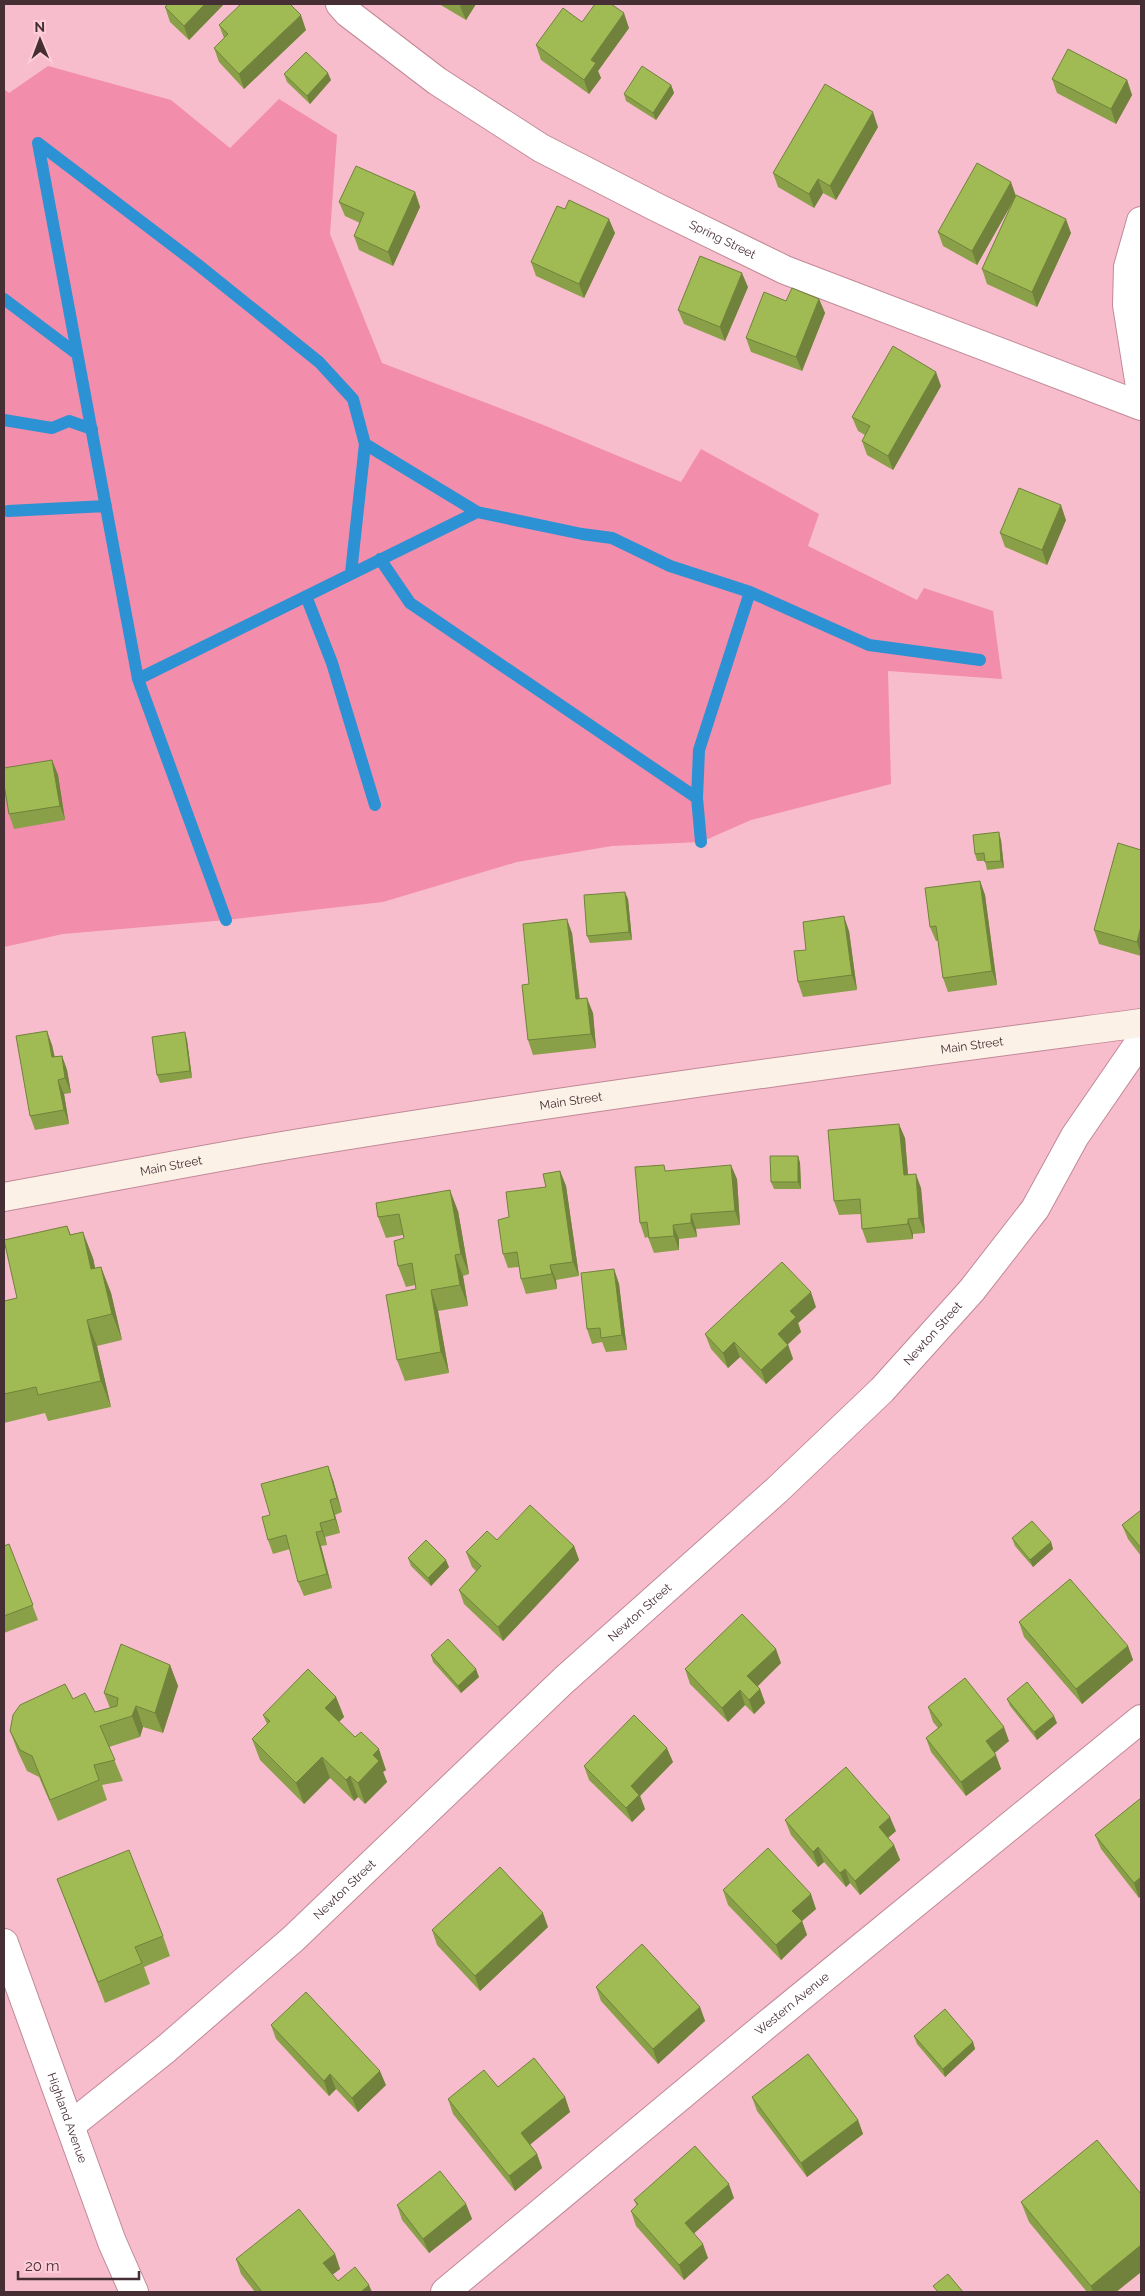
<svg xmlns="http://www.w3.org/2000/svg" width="1145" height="2296" viewBox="0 0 1145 2296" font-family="Raleway,sans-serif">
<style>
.green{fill:#f28dab}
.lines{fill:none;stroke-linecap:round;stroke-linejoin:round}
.stream{stroke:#2c92d3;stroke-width:12}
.street-casing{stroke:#c18998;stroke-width:30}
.secondary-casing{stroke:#c18998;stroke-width:30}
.street{stroke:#fff;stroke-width:28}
.secondary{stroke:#fcf1e7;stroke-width:28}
.wall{fill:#8aa048}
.shaded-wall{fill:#70823b}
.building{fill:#a0ba54;stroke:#70823b}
.labels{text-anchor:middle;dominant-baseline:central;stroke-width:5;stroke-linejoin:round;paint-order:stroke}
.street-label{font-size:12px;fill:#462e35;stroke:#fecdd9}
</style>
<rect width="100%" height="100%" fill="#f8bdcc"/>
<path class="green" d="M48 66 171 100 230 148 279 99 337 135 330 234 382 363 541 424 681 482 701 449 819 514 808 546 917 600 924 588 993 611 1002 679 888 671 891 784 751 820 701 842 612 846 517 862 383 902 226 920 63 934 4 947V89L9 93Z"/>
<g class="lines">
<path class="stream" d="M38 143 138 679 226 920
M38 143 197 264 319 362 353 399 365 444 351 573
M4 299 77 354
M4 420 52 428 69 421 92 429
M365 444 477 512 582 534 612 538 670 566 750 592 869 645 980 660
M8 511 106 506
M380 559 410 603 697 798
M306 596 332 663 375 805
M138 679 477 512
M701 842 697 798 699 750 750 592"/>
<defs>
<g id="street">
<path id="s1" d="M340 4 348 13 437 81 541 148 656 207 785 270 1141 406"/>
<path d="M1141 221 1128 267 1127 305 1141 393"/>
<path id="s2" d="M4 1943 112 2242 134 2292"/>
<path id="s3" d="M71 2125 166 2049 293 1939 564 1680 777 1490 882 1390 972 1290 1035 1209 1075 1136 1141 1040"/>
<path id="s4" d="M445 2292 765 2026 1141 1719"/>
</g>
<g id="secondary">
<path id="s5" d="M4 1197C99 1180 193 1161 288 1145 572 1098 856 1061 1141 1023"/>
</g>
</defs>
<use href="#street" class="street-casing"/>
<use href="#secondary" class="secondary-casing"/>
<use href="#street" class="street"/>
<use href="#secondary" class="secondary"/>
</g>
<path class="wall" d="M224 4 189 40 170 22 165 7Z
M439 4H476L466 20Z
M219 25 306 30 244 89 219 62 214 48 224 38Z
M629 28 598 71 601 78 589 94 541 60 536 45Z
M284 74 331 80 310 104 287 82Z
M1052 79 1127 80 1132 95 1116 124 1057 93Z
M671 85 674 93 656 120 626 101 624 94Z
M878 127 836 200 823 193 814 208 778 187 773 173Z
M415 192 420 207 393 266 359 250 354 236 360 223 345 216 339 202Z
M1016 196 1071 233 1037 307 987 284 982 269 1013 201 977 265 943 246 938 232Z
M565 209 615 233 584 298 536 276 531 262Z
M748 287 725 341 684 324 678 310Z
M819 299 825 313 802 371 751 352 746 338Z
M941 386 893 470 867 455 862 441 865 435 858 431 852 417Z
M1066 520 1047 565 1005 547 1000 533Z
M52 760 58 775 65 820 14 829 9 814Z
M1001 840 1004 868 987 870 985 861H977L975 854Z
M1141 850V956L1099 944 1094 930Z
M980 881 985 895 997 985 948 992 943 978 938 941H936L930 927Z
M628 899 632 940 590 943 587 936Z
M849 931 857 990 803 997 798 982Z
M572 933 580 999 593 1013 596 1048 533 1055 528 1040 529 984Z
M187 1040 192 1078 160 1083 157 1075Z
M52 1045 55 1057 62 1056 67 1070 71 1093 64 1094 69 1124 35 1130 30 1116Z
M905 1138 908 1174 921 1188 925 1233 913 1234V1239L867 1243 862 1229 861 1214 839 1215 834 1201Z
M798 1156 800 1163 801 1189H774L771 1182Z
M560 1171 566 1186 579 1276 556 1280 557 1289 526 1294 521 1279 519 1267 508 1268 503 1254 509 1217 546 1187Z
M666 1171 737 1179 740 1225 696 1229 697 1237 679 1239V1250L654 1253 648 1237 645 1238 640 1223Z
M376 1203 458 1211 469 1274 463 1276 468 1306 438 1311 449 1373 405 1381 397 1360 416 1289 415 1285 406 1287 398 1266 404 1238 403 1235 386 1238 378 1217Z
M67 1226 71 1235 93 1258 95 1268 101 1267 111 1293 122 1340 97 1346 111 1407 48 1421 45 1413 4 1423V1301L17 1298Z
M614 1269 619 1284 627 1350 606 1352 602 1342 592 1344 587 1329Z
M816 1307 798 1323 801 1332 788 1344 793 1359 766 1384 740 1357 728 1368 711 1349 705 1334Z
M333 1480 342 1512 335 1515 340 1533 325 1537 327 1545 321 1546 332 1588 304 1596 298 1582 290 1549 273 1554 268 1540 270 1515Z
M1141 1510V1556L1128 1539 1122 1525Z
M1012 1538 1051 1542 1053 1549 1033 1567 1015 1546Z
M497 1540 574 1546 579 1560 503 1641 464 1604 459 1590 476 1571 472 1567 466 1552Z
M9 1544 38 1620 4 1633V1546Z
M408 1558 449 1567 431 1586 411 1566Z
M1019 1622 1128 1646 1133 1660 1082 1704 1024 1637Z
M431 1655 479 1677 461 1693 433 1662Z
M781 1663 757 1686 760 1689 765 1703 754 1714 745 1705 728 1722 690 1684 685 1669Z
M170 1665 178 1686 163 1733 143 1727 140 1737 109 1747 123 1781 102 1785 107 1800 58 1821 39 1777 27 1771 18 1752 10 1731 73 1699 95 1712 110 1708 104 1693Z
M336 1697 344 1717 339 1722 386 1770 383 1772 387 1782 365 1804 358 1797 354 1801 330 1778 304 1804 260 1760 252 1739 267 1724 263 1715Z
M1007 1699 1057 1723 1037 1740 1010 1706Z
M928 1707 1009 1741 994 1753 1001 1769 966 1796 931 1752 926 1738 938 1728 933 1722Z
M673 1762 640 1796 645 1809 632 1822 589 1780 584 1766Z
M1141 1798 1139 1898 1101 1849 1095 1835Z
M785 1820 896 1831 888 1838 894 1845 900 1860 860 1895 850 1883 846 1887 824 1862 818 1867 791 1835Z
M57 1879 163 1936 170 1956 144 1967 150 1984 105 2003Z
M723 1890 816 1909 802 1921 807 1935 781 1960 728 1905Z
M548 1927 480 1991 437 1945 432 1930Z
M596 1987 700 2007 705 2021 658 2064 601 2001Z
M271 2025 386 2085 358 2112 336 2089 329 2096 276 2039Z
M914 2036 973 2042 975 2049 945 2077 917 2044Z
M498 2087 565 2097 570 2112 530 2144 537 2154 542 2168 515 2191 453 2114 448 2099Z
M752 2097 858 2120 863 2134 807 2177 757 2111Z
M1141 2194V2272L1116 2292H1087L1029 2222 1021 2202Z
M734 2198 694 2233 708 2258 684 2280 636 2226 631 2211 637 2206 634 2200Z
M466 2204 472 2219 429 2253 402 2220 397 2205Z
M335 2254 340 2269 332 2275 338 2281 372 2292H255L241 2274 236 2259Z"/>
<path class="shaded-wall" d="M205 4H224L189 40 184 26Z
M462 4H476L466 20 460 6Z
M624 13 629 28 598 71 601 78 589 94 584 80 591 60Z
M301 15 306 30 244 89 239 74Z
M328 73 331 80 310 104 307 96Z
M1127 80 1132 95 1116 124 1111 109Z
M671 85 674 93 656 120 653 113Z
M873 112 878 127 836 200 830 186Z
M818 179 823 193 814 208 809 194Z
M1011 182 1016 196 977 265 972 251Z
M415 192 420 207 393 266 388 252Z
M609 219 615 233 584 298 579 284Z
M1066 219 1071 233 1037 307 1032 292Z
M742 273 748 287 725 341 720 327Z
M819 299 825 313 802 371 796 357Z
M936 372 941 386 893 470 888 456Z
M1061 505 1066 520 1047 565 1042 550Z
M52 760 58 775 65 820 60 806Z
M999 832 1001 840 1004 868 1001 861Z
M980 881 985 895 997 985 992 971Z
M625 892 628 899 632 940 629 932Z
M844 916 849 931 857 990 852 975Z
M567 919 572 933 581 1014 576 999Z
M1141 926V954L1137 942Z
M587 998 593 1013 596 1048 591 1034Z
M47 1031 52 1045 57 1072 52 1057Z
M185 1032 187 1040 192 1078 190 1071Z
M62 1056 67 1070 71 1093 65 1078Z
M58 1080 64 1094 69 1124 64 1110Z
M899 1124 905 1138 909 1189 904 1175Z
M798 1156 800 1163 801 1189 798 1182Z
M731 1165 737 1179 740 1225 735 1211Z
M560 1171 566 1186 579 1276 573 1262Z
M916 1174 921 1188 925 1233 919 1218Z
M450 1190 458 1211 469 1274 461 1254Z
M691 1214 696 1229 697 1237 691 1223Z
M908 1219 913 1234V1239L908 1224Z
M673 1225 679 1239V1250L674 1236Z
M83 1232 93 1258 101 1295 91 1269Z
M455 1255 463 1276 468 1306 460 1285Z
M550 1265 556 1280 557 1289 552 1274Z
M101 1267 111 1293 122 1340 112 1314Z
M614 1269 619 1284 627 1350 622 1335Z
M431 1290 438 1311 449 1373 441 1352Z
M811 1292 816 1307 798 1323 801 1332 784 1348 778 1334 790 1311Z
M87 1320 97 1346 111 1407 101 1381Z
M734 1342 740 1357 728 1368 723 1353Z
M788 1345 793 1359 766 1384 761 1370Z
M328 1466 333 1480 342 1512 337 1498Z
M330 1500 335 1515 340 1533 335 1519Z
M320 1523 325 1537 327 1545 322 1531Z
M316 1532 321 1546 332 1588 327 1574Z
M1051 1542 1053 1549 1033 1567 1030 1560Z
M574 1546 579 1560 503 1641 498 1627Z
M446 1560 449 1567 431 1586 428 1578Z
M1128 1646 1133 1660 1082 1704 1076 1689Z
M776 1649 781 1663 753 1691 747 1676Z
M170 1665 178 1686 163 1733 155 1713Z
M476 1669 479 1677 461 1693 458 1686Z
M760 1689 765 1703 754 1714 749 1700Z
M740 1690 745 1705 728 1722 722 1708Z
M336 1697 344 1717 332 1728 325 1708Z
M136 1706 143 1727 140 1737 132 1716Z
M1054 1716 1057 1723 1037 1740 1034 1732Z
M1004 1727 1009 1741 991 1756 986 1741Z
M667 1748 673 1762 640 1796 645 1809 632 1822 626 1808 631 1786Z
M379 1749 386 1770 383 1772 387 1782 365 1804 358 1783 373 1755Z
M996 1755 1001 1769 966 1796 961 1782Z
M322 1757 330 1778 304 1804 296 1783Z
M350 1776 358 1797 354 1801 346 1780Z
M890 1817 896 1831 884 1841 879 1827Z
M894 1845 900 1860 860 1895 855 1881Z
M818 1847 824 1862 818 1867 813 1852Z
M845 1869 850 1883 846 1887 840 1873Z
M1141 1877V1896L1139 1898 1134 1883Z
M811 1894 816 1909 802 1921 807 1935 781 1960 776 1945 792 1911Z
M543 1913 548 1927 480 1991 475 1976Z
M700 2007 705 2021 658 2064 653 2049Z
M973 2042 975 2049 945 2077 943 2069Z
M380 2071 386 2085 358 2112 352 2098Z
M330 2074 336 2089 329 2096 324 2081Z
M565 2097 570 2112 526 2148 521 2133Z
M858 2120 863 2134 807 2177 801 2163Z
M537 2154 542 2168 515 2191 509 2176Z
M729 2184 734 2198 690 2237 685 2223Z
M466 2204 472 2219 429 2253 423 2239Z
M703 2244 708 2258 684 2280 679 2265Z
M1141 2245V2272L1116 2292H1093L1091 2286Z
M335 2254 340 2269 328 2278 323 2263Z
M369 2285 372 2292H361Z"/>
<path class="building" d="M168 4H205L184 26 165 7Z
M241 4H290L301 15 239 74 214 48 228 34 219 25Z
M595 4H611L624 13 591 60 596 63 584 80 536 45 563 8 582 22Z
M1068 49 1127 80 1111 109 1052 79Z
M306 52 328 73 307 96 284 74Z
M642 66 671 85 653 113 624 94Z
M825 84 873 112 830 186 818 179 809 194 773 173Z
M977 163 1011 182 972 251 938 232Z
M356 166 415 192 388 252 354 236 364 213 339 202Z
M1016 195 1066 219 1032 292 982 269Z
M569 200 609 219 579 284 531 262 557 206 565 209Z
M700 256 742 273 720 327 678 310Z
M792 288 819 299 796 357 746 338 764 292 786 301Z
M893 346 936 372 888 456 862 441 870 426 852 417Z
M1019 488 1061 505 1042 550 1000 533Z
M52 760 60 806 9 814 4 785V768Z
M999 832 1001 861 985 862 984 853 975 854 973 835Z
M1118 843 1141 850V926L1137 942 1094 930Z
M980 881 992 971 943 978 936 926 930 927 925 888Z
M625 892 629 932 587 936 584 895Z
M844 916 852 975 798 982 794 951 806 950 803 922Z
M567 919 576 999 587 998 591 1034 528 1040 522 985 529 984 523 924Z
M47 1031 52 1057 62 1056 65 1078 58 1080 64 1110 30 1116 16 1036Z
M185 1032 190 1071 157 1075 152 1037Z
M899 1124 904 1175 916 1174 919 1218 908 1219V1224L862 1229 860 1199 834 1201 828 1130Z
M770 1156H798V1182H771Z
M664 1165 665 1171 731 1165 735 1211 691 1214V1223L673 1225 674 1236 649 1238 647 1222 640 1223 635 1167Z
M560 1171 573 1262 550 1265 552 1274 521 1279 517 1252 503 1254 498 1220 509 1217 506 1192 546 1187 543 1174Z
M450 1190 461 1254 455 1255 460 1285 431 1290 441 1352 397 1360 386 1295 416 1289 412 1263 398 1266 394 1241 404 1238 399 1214 378 1217 376 1203Z
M67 1226 70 1235 83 1232 91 1269 101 1267 112 1314 87 1320 101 1381 38 1395 36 1387 4 1394V1301L17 1298 4 1240Z
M782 1262 811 1292 790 1311 796 1317 778 1334 788 1345 761 1370 734 1342 723 1353 705 1334Z
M614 1269 622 1335 601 1338 600 1328 587 1329 581 1273Z
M328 1466 337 1498 330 1500 335 1519 320 1523 322 1531 316 1532 327 1574 298 1582 286 1535 268 1540 262 1517 270 1515 261 1484Z
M530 1505 574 1546 498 1627 459 1590 481 1566 466 1552 487 1531 497 1540Z
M1141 1510V1548L1122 1525Z
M1032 1521 1051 1542 1030 1560 1012 1538Z
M426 1540 446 1560 428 1578 408 1558Z
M9 1544 33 1605 4 1616V1546Z
M1070 1579 1128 1646 1076 1689 1019 1622Z
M742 1614 776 1649 747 1676 760 1689 749 1700 740 1690 722 1708 685 1669Z
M448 1639 476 1669 458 1686 431 1655Z
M121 1644 170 1665 155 1713 136 1706 132 1716 100 1726 115 1760 94 1765 99 1780 50 1800 32 1756 20 1750 10 1731 13 1715 20 1705 65 1684 73 1699 85 1693 95 1712 117 1706 118 1698 104 1693Z
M308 1669 336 1697 325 1708 355 1737 361 1732 379 1749 373 1755 379 1761 358 1783 350 1776 346 1780 322 1757 296 1783 252 1739 270 1721 263 1715Z
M965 1678 1004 1727 986 1741 996 1755 961 1782 926 1738 942 1725 928 1707Z
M1027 1682 1054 1716 1034 1732 1007 1699Z
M634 1715 667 1748 631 1786 639 1795 626 1808 584 1766Z
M846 1767 890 1817 879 1827 894 1845 855 1881 845 1869 840 1873 818 1847 813 1852 785 1820Z
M1141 1798V1877L1134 1883 1095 1835Z
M768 1848 811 1894 792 1911 802 1921 776 1945 723 1890Z
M129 1850 163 1936 135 1947 142 1963 98 1982 57 1879Z
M500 1867 543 1913 475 1976 432 1930Z
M642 1944 700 2007 653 2049 596 1987Z
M306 1992 380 2071 352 2098 330 2074 324 2081 271 2025Z
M945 2009 973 2042 943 2069 914 2036Z
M808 2054 858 2120 801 2163 752 2097Z
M534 2058 565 2097 521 2133 537 2154 509 2176 448 2099 484 2070 498 2087Z
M1097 2140 1141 2194V2245L1091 2286 1021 2202Z
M695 2146 729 2184 685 2223 703 2244 679 2265 631 2211 638 2204 634 2200Z
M440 2171 466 2204 423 2239 397 2205Z
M299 2209 335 2254 323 2263 338 2281 355 2267 369 2285 361 2292H262L236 2259Z
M948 2274 963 2292H938L933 2286Z"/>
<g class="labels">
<g class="street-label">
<text stroke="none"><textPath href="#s1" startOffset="451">Spring Street</textPath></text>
<text stroke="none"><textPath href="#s5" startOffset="980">Main Street</textPath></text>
<text stroke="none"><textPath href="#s5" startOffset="575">Main Street</textPath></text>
<text stroke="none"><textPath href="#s5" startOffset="170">Main Street</textPath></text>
<text stroke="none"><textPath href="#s3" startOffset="1171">Newton Street</textPath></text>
<text stroke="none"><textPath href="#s3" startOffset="766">Newton Street</textPath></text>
<text stroke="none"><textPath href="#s3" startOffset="361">Newton Street</textPath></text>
<text stroke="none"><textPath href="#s4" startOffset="451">Western Avenue</textPath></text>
<text stroke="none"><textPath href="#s2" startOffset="186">Highland Avenue</textPath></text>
</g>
</g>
<rect width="1145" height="2296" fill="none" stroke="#462e35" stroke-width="10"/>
<g transform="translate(40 40) rotate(359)" stroke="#fecdd9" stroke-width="4" paint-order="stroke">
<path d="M0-4L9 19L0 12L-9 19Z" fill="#462e35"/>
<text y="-8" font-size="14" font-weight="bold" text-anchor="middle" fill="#462e35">N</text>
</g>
<path d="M18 2271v8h121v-8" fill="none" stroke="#462e35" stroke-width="2.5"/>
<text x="25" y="2271" font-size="15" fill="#462e35" stroke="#fecdd9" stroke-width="4" paint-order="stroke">20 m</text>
</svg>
